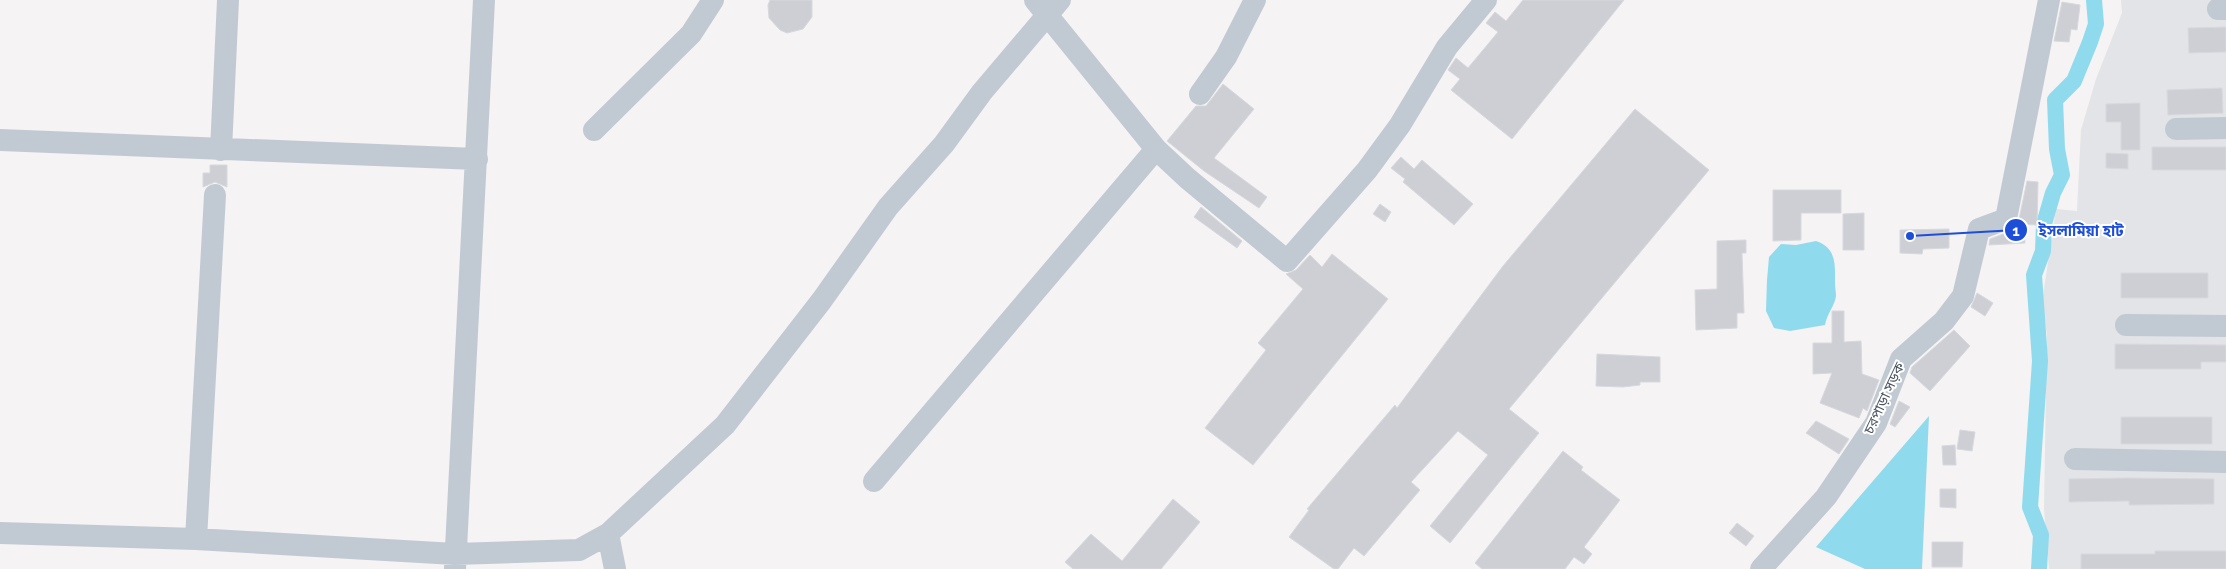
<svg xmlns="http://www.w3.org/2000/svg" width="2226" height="569" viewBox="0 0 2226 569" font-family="Raleway,'Noto Sans Bengali',sans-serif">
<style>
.airport{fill:#e2e4e7}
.water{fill:#90daee}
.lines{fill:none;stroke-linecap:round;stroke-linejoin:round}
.canal{stroke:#90daee;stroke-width:16}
.building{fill:#cdcfd5;stroke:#d7d9de}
.minor{stroke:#c1cad2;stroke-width:22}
.labels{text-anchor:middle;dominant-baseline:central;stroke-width:4;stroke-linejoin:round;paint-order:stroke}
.street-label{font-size:14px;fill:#4a5661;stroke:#fff}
.leader{fill:none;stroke:#1d4ed8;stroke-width:2}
.callout-dot{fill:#1d4ed8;stroke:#fff;stroke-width:2}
.mark-label{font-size:15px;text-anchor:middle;font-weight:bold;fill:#fff}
.callout-label{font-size:15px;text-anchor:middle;font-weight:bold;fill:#1d4ed8;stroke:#fff;stroke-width:4;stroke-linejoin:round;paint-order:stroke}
</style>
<rect width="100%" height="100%" fill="#f5f3f3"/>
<path class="airport" d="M2121 0H2226V569H2049L2044 509 2047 335 2042 302 2056 209 2077 211 2081 130 2096 79 2122 13Z"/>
<path class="water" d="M1816 241C1837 248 1835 265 1835 284 1835 287 1836 292 1836 296 1835 305 1827 314 1825 325L1790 331 1774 328 1766 311 1767 280 1769 257 1781 244 1796 245Z
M1929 416 1922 569H1865L1816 547Z"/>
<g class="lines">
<path class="canal" d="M2039 569 2041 535 2030 507 2040 361 2034 275 2043 251 2044 224 2053 193 2062 175 2057 149 2055 100 2074 81 2090 42 2096 24 2094 0"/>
</g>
<path class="building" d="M770 0H812V17L803 29 787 33 780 30 769 18 768 5Z
M1523 0H1624L1512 139 1451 90 1460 79 1448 70 1456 58 1468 68 1498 32 1486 23 1495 12 1506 21Z
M2062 2 2080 5 2077 30 2071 29 2069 42 2054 41Z
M2226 27V52L2189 53 2188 28Z
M1223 84 1254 109 1214 158 1267 197 1259 208 1204 171 1167 141 1196 106H1206Z
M2222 88 2223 113 2168 115 2167 90Z
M2140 103V150H2121V122H2106V104Z
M1635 109 1709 170 1509 409 1539 433 1450 543 1430 526 1488 455 1458 431 1411 482 1420 490 1364 556 1354 548 1338 569H1334L1289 537 1309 510 1307 509 1395 405 1397 408 1503 266Z
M2152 147H2226V170H2152Z
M2106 153 2128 154V169L2106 168Z
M1401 157 1414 169 1422 160 1473 204 1454 225 1403 182 1405 179 1391 168Z
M210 165H227V187L215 182 203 187V173H210Z
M2027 181 2038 182 2037 225 2018 224Z
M1773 190H1841V213H1801V240L1773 241Z
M1380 204 1391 212 1385 222 1373 214Z
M1201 207 1242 241 1237 248 1194 217Z
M1864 213V250H1843V214Z
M1949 229V248L1923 249 1922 254 1900 253V230Z
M2024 230 2025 243 1989 245 1990 239 2011 231Z
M1746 240V253H1742L1744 313H1737V328L1696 330 1695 290 1717 289V241Z
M1332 254 1388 299 1253 465 1205 428 1266 350 1258 343 1303 289 1286 274 1296 270 1310 255 1322 267Z
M2121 273H2208V298H2121Z
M1977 293 1993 303 1985 316 1971 307Z
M1832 311H1844V342L1861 341 1862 374 1879 380 1867 411 1863 408 1859 418 1820 403 1832 373 1813 374V343H1832Z
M1954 330 1970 346 1930 391 1910 373 1912 367Z
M2115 344 2226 345V362H2201V369H2115Z
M1597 354 1660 357V382H1640V385L1623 387 1596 386Z
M1899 401 1910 407 1895 427 1890 424Z
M2121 417H2212V444H2121Z
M1816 421 1849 439 1839 454 1806 433Z
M1960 430 1975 432 1972 451 1957 449Z
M1955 445 1956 465H1943L1942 446Z
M1563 451 1583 467 1581 470 1620 500 1584 547 1592 554 1584 564 1574 557 1565 569H1482L1475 563Z
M2126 478 2214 479V504L2129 505V501L2069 502V479Z
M1940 489H1956V508L1940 507Z
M1173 499 1200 522 1161 569H1073L1065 562 1091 534 1122 561Z
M1737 523 1754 536 1746 546 1729 533Z
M1932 542H1963L1962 567H1932Z
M2155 551H2226V569H2081V554H2155Z"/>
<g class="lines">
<path class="minor" d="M1035 0 1156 149 1187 178 1287 261 1367 170 1400 125 1447 47 1486 0
M2218 9H2226
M1200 94 1226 57 1255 0
M2176 129 2226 128
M594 130 691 34 713 0
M0 140 477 159
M221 150 228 0
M2126 325 2226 326
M2075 459 2226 462
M874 481 1156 149
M0 533 196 539 455 554 579 550 608 534
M196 539 215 195
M455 568 484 0
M615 569 608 534 725 425 822 300 888 207 944 144 982 92 1060 0
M1761 569 1826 497 1876 423 1901 359 1944 321 1963 296 1979 229 2006 219 2049 0"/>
</g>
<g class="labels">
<g class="street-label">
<text transform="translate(1884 398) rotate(-65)">চরপাড়া সড়ক</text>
</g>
</g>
<path class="leader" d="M1910 236L2016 230"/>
<g class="callout-dot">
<circle cx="1910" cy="236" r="5"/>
<circle cx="2016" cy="230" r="12"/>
</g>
<g class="mark-label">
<text x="2016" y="236">1</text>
</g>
<g class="callout-label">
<text x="2081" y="236">ইসলামিয়া হাট</text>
</g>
</svg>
